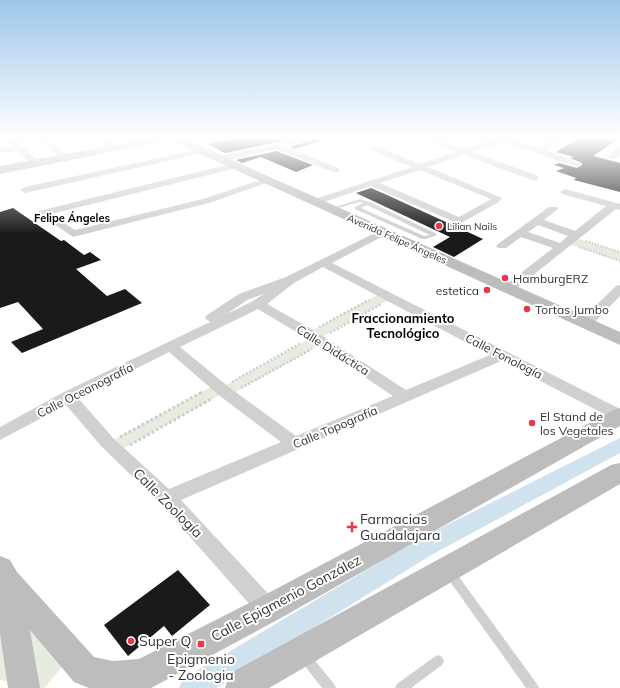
<svg xmlns="http://www.w3.org/2000/svg" width="620" height="688" viewBox="0 0 620 688" font-family="Mulish,sans-serif">
<style>
.green{fill:#e6ecdf}
.lines{fill:none;stroke-linecap:round;stroke-linejoin:round}
.canal{fill:#cfe2ee;fill-rule:evenodd}
.building{fill:#1a1a1a}
.path-far2{stroke:#cdcdcd;stroke-width:2;stroke-dasharray:1.5 1.5;stroke-linecap:butt}
.path-far1{stroke:#cdcdcd;stroke-width:2.5;stroke-dasharray:2 2;stroke-linecap:butt}
.path{stroke:#cdcdcd;stroke-width:3;stroke-dasharray:2.5 2.5;stroke-linecap:butt}
.lane{fill:#d0d0d0;fill-rule:evenodd}
.street{fill:#d0d0d0;fill-rule:evenodd}
.secondary{fill:#bdbdbd;fill-rule:evenodd}
.poi-dot{fill:#e63946;stroke:#fff;stroke-width:1.5}
.labels{text-anchor:middle;dominant-baseline:central;stroke-width:4;stroke-linejoin:round;paint-order:stroke}
.far-poi-label{font-size:10px;fill:#333;stroke:#fff;text-anchor:start}
.far-street-label{font-size:10px;fill:#333;stroke:#fff}
.far-neighbourhood-label{font-size:11px;font-weight:bold;fill:#000;stroke:#fff}
.poi-label{font-size:12px;fill:#333;stroke:#fff;text-anchor:start}
.street-label{font-size:12px;fill:#333;stroke:#fff}
.neighbourhood-label{font-size:13px;font-weight:bold;fill:#000;stroke:#fff}
.near-street-label{font-size:14px;fill:#333;stroke:#fff}
.near-poi-label{font-size:14px;fill:#333;stroke:#fff;text-anchor:start}
</style>
<rect width="100%" height="100%" fill="#fff"/>
<path class="green" d="M573 237 620 252V261L566 243Z
M381 293 392 298 318 339 323 343 230 395 225 392 117 452 108 443 216 384 221 388 313 337 308 333Z
M13 593 62 667 44 688H39Z
M0 594 12 683 0 680Z"/>
<g class="lines">
<path class="canal" d="M620 438V453L433 554 216 688H179L183 679 417 540Z"/>
</g>
<path class="building" d="M234 138H298L225 153 208 144Z
M317 138H322V141L294 149 290 147Z
M580 138H620L593 156 620 163V192L574 180 576 178 556 171 564 168 554 165 559 163 577 168 582 165V163L570 158 574 157 556 152Z
M276 151 313 165 296 172 261 157 242 163 236 160Z
M371 188 387 195 483 239 454 257 433 247 450 237 356 193Z
M13 208 61 241 64 240 84 255 90 252 101 260 76 269 107 296 125 289 142 303 22 353 11 342 43 329 18 302 0 308V212Z
M178 570 210 605 172 636 164 626 128 656 104 625Z"/>
<g class="lines">
<path class="path-far2" d="M586 241 620 252
M579 247 620 261"/>
<path class="path-far1" d="M319 327 369 300
M330 333 381 304
M232 382 301 343
M241 388 312 349
M200 393 203 391"/>
<path class="path" d="M120 437 202 392
M130 445 213 398"/>
<path class="lane" d="M360 199 370 202 435 233 437 235 426 239H422L355 209V207L363 203 360 202 331 210 329 209ZM367 205 430 235 424 236 361 208Z
M450 568 454 570 537 684 539 688H526L446 576 445 573 446 570Z
M305 651 309 653 334 684 336 688H322L301 661 299 657 301 653Z
M438 655 442 657 444 661 442 665 411 688H395L397 684 434 657Z"/>
<path class="street" d="M4 138H36L35 140 18 143 39 161V165H33L17 151 0 153V149L13 147Z
M37 138H45L69 157 68 159H62Z
M98 138H107L120 148 113 150Z
M303 138H316L285 147 339 168V172H333L276 149 220 162 216 159 220 156Z
M421 138H431L464 149 495 138H506L537 148 554 138H563L545 150 581 164 577 167 574 166 503 142 472 152 538 176V180H532L464 155 428 167 502 198 499 202 459 224 371 186 318 204 315 205 310 202 312 200 412 167 370 150V146H376L420 164 456 152ZM420 170 491 199 459 217 380 183Z
M617 148H620V154L615 159H609V155Z
M200 149 204 151 203 153 25 193 20 190 25 187Z
M234 163 237 164V168L51 214 75 230 203 199 264 179H270L272 181 209 203 73 237 38 213 39 211Z
M565 189 620 204V210L616 209 512 292H504L502 289 504 286 553 248 521 237 506 248H498L496 246 498 244 549 207H557L558 209 544 220 575 231 606 206 562 194 560 192ZM538 225 568 236 560 243 528 232Z
M383 229 387 230 388 232 387 234 332 263 620 409V422L501 361 181 500 276 602 279 609 276 616 268 619 260 616 160 503 102 447 66 405 0 440V427L62 393 210 322 205 318 207 315 239 294 286 277ZM323 267 490 355 406 390 313 330 267 304 294 283ZM264 294 253 301 227 314 247 300ZM258 309 303 336 393 396 296 436 230 388 180 347ZM169 352 220 396 281 442 169 489 114 439 78 398Z
M620 285V296L591 326H581L579 323 581 320 616 286Z"/>
<path class="secondary" d="M151 138H182L620 332V345L170 140 0 174V166Z
M620 408V426L279 619 151 688H89L74 682 30 630 40 688H8L0 634V556L10 560 17 572 94 657 113 661 139 659 257 599 612 411Z
M620 463V484L269 688H225L229 676 236 670 611 465Z"/>
</g>
<linearGradient id="sky" x2="0" y2="1"><stop stop-color="#9ec6ea"/><stop offset="0.59" stop-color="#fff"/><stop offset="1" stop-color="#fff" stop-opacity="0"/></linearGradient>
<rect width="620" height="234" fill="url(#sky)"/>
<g class="poi-dot">
<circle cx="439" cy="226" r="4"/>
<circle cx="505" cy="278" r="4"/>
<circle cx="487" cy="290" r="4"/>
<circle cx="527" cy="309" r="4"/>
<circle cx="532" cy="423" r="4"/>
<path d="M350 521h4v4h4v4h-4v4h-4v-4h-4v-4h4z"/>
<circle cx="131" cy="641" r="4"/>
<rect x="197" y="640" width="8" height="8" rx="2"/>
</g>
<g class="labels">
<g class="far-poi-label">
<text x="447" y="226">Lilian Nails</text>
</g>
<g class="far-street-label">
<text transform="translate(397 239) rotate(24)">Avenida Felipe Ángeles</text>
</g>
<g class="far-neighbourhood-label">
<text x="72" y="218">Felipe Ángeles</text>
</g>
<g class="poi-label">
<text x="513" y="278">HamburgERZ</text>
<text x="479" y="290" text-anchor="end">estetica</text>
<text x="535" y="309">Tortas Jumbo</text>
<text x="540" y="416">El Stand de<tspan x="540" dy="14">los Vegetales</tspan></text>
</g>
<g class="street-label">
<text transform="translate(333 350) rotate(32)">Calle Didáctica</text>
<text transform="translate(504 356) rotate(27)">Calle Fonología</text>
<text transform="translate(85 390) rotate(-27)">Calle Oceanografía</text>
<text transform="translate(335 427) rotate(-23)">Calle Topografía</text>
</g>
<g class="neighbourhood-label">
<text x="403" y="318">Fraccionamiento<tspan x="403" dy="15">Tecnológico</tspan></text>
</g>
<g class="near-street-label">
<text transform="translate(168 503) rotate(45)">Calle Zoología</text>
<text transform="translate(286 598) rotate(-28)">Calle Epigmenio González</text>
</g>
<g class="near-poi-label">
<text x="360" y="519">Farmacias<tspan x="360" dy="16">Guadalajara</tspan></text>
<text x="139" y="641">Super Q</text>
<text x="201" y="659" text-anchor="middle">Epigmenio<tspan x="201" dy="16">- Zoologia</tspan></text>
</g>
</g>
</svg>
